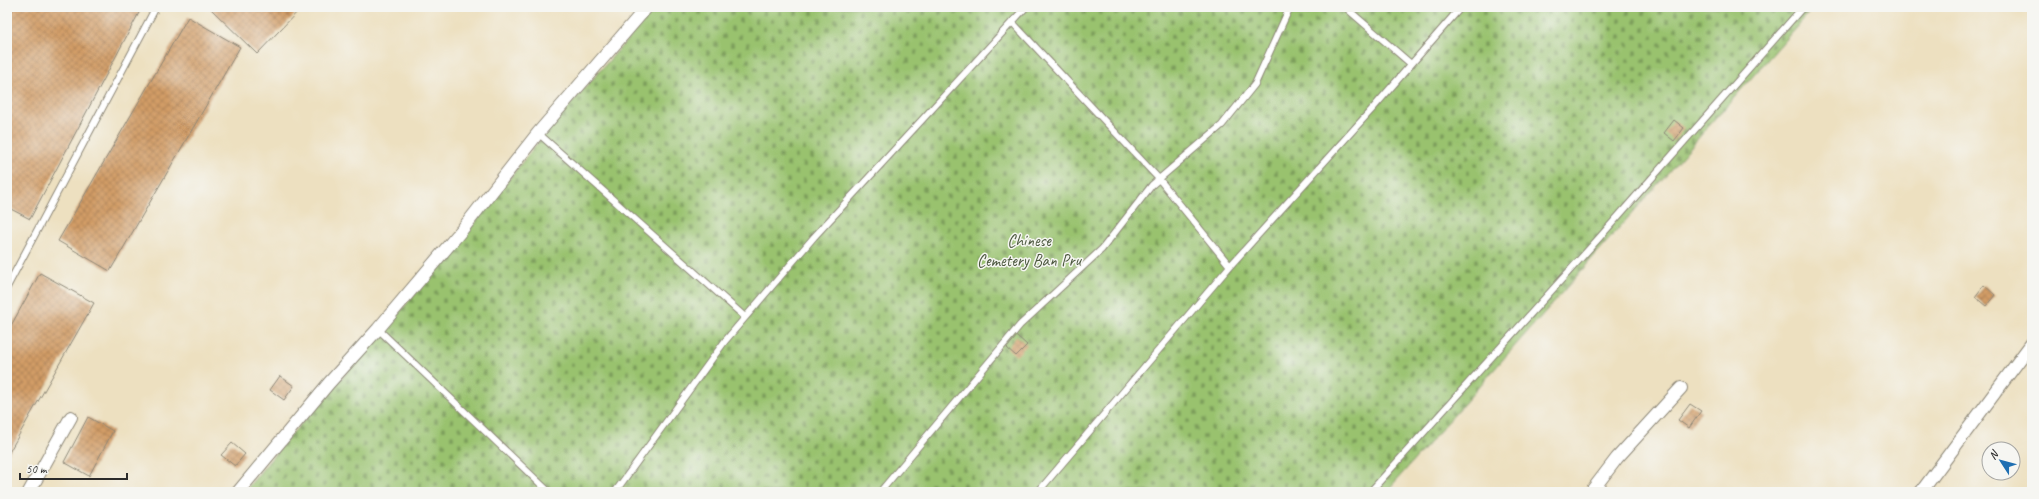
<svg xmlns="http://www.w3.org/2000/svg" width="2039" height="499" viewBox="0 0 2039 499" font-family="Caveat,sans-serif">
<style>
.cemetery{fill:url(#cemetery-stones);stroke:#62764c}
.building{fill:url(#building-cross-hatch)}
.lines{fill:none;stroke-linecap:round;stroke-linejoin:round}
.service-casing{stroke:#8c8676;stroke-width:8}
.minor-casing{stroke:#8c8676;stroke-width:14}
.service{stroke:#fff;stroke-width:6}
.minor{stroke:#fff;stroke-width:12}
.labels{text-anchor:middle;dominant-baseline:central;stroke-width:3;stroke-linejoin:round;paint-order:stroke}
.park-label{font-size:17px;fill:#4c583f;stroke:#f6f6f2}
</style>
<defs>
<pattern id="cemetery-stones" width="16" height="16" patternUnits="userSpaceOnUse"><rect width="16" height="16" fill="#99c26e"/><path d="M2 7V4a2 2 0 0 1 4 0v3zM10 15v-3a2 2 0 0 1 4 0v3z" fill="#7d9e5b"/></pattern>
<pattern id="building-cross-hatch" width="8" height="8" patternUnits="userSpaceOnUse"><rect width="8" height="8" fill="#d19c66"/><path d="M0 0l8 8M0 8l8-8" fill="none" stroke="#aa7f54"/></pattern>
</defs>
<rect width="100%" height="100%" fill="#f6f6f2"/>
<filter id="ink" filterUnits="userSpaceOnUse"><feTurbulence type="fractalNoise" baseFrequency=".025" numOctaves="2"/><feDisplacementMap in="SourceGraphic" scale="8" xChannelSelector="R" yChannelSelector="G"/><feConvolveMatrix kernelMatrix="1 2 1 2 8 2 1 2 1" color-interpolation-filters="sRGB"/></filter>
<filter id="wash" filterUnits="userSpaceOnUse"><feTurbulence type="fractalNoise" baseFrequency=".012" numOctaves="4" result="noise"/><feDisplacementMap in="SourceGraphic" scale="16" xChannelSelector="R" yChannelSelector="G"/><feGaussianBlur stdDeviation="0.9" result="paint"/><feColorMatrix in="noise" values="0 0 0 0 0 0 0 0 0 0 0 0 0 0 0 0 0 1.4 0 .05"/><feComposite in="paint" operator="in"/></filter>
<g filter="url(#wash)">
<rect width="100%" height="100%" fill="#ede0c0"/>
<path class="cemetery" d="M656 7H1814L1386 492H244L284 443 376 340 465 235 543 136Z"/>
<g id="blocks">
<path class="building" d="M14 7H142L30 219 7 207V21Z
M209 7H302L257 54Z
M188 17 240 47 110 271 58 241Z
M1674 120 1684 128 1674 141 1664 133Z
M40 273 94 303 7 456V333Z
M1984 285 1995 295 1986 306 1975 297Z
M1017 336 1027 345 1016 356 1007 348Z
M280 376 294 386 284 400 270 390Z
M1690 404 1701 411 1689 428 1678 420Z
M88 417 113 431 89 476 64 462Z
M232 443 245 454 235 466 221 455Z"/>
</g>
</g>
<g filter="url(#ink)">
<use href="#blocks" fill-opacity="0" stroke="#8c8676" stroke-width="1"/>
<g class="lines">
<defs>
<path id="service" d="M1345 7 1411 64
M1012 22 1159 179 1230 266
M538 133 745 317
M7 287 156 7
M378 329 549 492
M615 492 725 341 814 237 1026 7
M880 492 1020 325 1102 249 1152 185 1222 125 1255 84 1290 7
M1038 492 1230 266 1374 107 1461 7
M1370 492 1599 238 1803 7"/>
<path id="minor" d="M29 492 71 417
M238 492 329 383 378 329 461 231 538 133 647 7
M1591 492 1617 458 1681 388
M1921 492 2032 343"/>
</defs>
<use href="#service" class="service-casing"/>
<use href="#minor" class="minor-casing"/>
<use href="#service" class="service"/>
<use href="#minor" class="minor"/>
</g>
</g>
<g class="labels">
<g class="park-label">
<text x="1029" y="240">Chinese<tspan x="1029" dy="20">Cemetery Ban Pru</tspan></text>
</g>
</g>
<rect width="2039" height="499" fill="none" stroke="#f6f6f2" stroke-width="24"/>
<g transform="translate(2001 461) rotate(306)"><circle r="19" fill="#f6f6f2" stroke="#a5a5a2"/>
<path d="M0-3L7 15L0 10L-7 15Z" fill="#1f6fb2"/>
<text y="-6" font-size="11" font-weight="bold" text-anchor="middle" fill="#2b2b2b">N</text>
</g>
<path d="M20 473v6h107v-6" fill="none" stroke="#2b2b2b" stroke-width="2"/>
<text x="26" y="473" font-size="12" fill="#2b2b2b" stroke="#f6f6f2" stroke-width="3" paint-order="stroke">50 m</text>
</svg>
